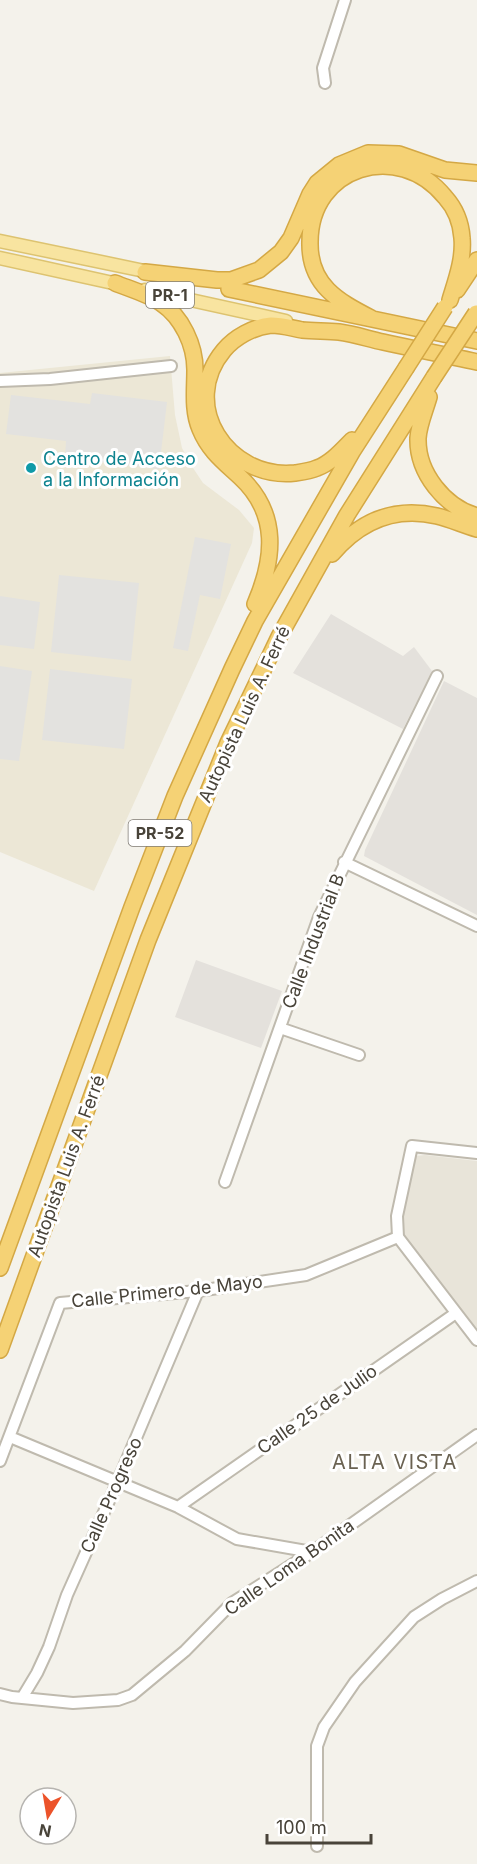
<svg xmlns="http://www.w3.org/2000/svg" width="477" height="1864" viewBox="0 0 477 1864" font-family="Inter,sans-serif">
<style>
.residential{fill:#e8e4d9}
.industrial{fill:#e4e1dc}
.education{fill:#ece7d6}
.parking{fill:#e3e2df}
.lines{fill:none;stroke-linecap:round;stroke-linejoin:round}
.minor-casing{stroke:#bfbaae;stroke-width:14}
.major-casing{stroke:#ddc370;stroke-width:15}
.highway-casing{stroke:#d4a845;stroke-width:18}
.minor{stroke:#fff;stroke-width:10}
.major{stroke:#f8e4a0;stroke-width:12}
.highway{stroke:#f5d275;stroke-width:15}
.highway-bridge-casing{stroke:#d4a845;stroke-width:18;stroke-linecap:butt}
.highway-bridge{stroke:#f5d275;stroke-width:15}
.culture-dot{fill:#0f9aa8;stroke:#fff;stroke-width:2}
.labels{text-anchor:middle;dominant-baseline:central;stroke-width:6;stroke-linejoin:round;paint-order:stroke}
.shield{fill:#fff;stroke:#7f7b74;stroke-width:1.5}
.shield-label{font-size:16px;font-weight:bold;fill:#484339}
.culture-label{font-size:18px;fill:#0d838f;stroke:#fff;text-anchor:start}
.street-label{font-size:18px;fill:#484339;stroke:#fff}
.neighbourhood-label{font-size:20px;letter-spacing:1.5px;fill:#6a6251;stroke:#fff}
</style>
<rect width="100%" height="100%" fill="#f4f2eb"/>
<path class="residential" d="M425 1155 477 1161V1334L404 1240 402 1231 401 1222 416 1156Z"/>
<path class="industrial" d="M331 614 403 656 414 647 432 671 403 729 293 673Z
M444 681 477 698V915L364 856 365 850Z
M196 960 282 991 261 1048 175 1017Z"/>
<path class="education" d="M170 356 175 415 182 448 191 465 203 483 239 510 254 528 252 543 94 891 0 852V373Z"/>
<path class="parking" d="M92 393 167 402 159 469 65 458 66 441 6 434 11 395 90 404Z
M195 537 231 544 220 599 200 595 188 651 173 648Z
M59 575 139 583 131 661 51 652Z
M0 596 40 602 34 649 0 645Z
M0 666 32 671 19 761 0 759Z
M50 669 132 679 124 749 42 740Z"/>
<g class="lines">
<defs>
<path id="minor" d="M325 83 323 68 345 0
M0 381 50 379 171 366
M344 862 477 926
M280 1028 359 1055
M477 1153 412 1146 397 1216 398 1237 477 1340
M225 1182 319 917 437 676
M10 1437 178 1507 237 1539 312 1552
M0 1461 60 1303 198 1291 306 1275 398 1237
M178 1507 456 1313
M0 1694 12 1697 73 1703 118 1700 132 1695 185 1651 232 1603 312 1552 477 1435
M22 1698 37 1673 49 1647 67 1595 117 1483 198 1291
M317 1846V1746L324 1727 355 1682 414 1617 442 1599 477 1581"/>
<path id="major" d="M0 241 154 273
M0 258 122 285
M145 290 286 321"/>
<path id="highway" d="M145 272 217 280H231L259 270 281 252 291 238 310 194 317 183 339 165 368 153 399 154 445 170 477 173
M115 283C130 289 148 294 161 303 182 317 195 345 195 370 195 390 192 410 200 429 209 451 224 462 240 477 280 514 274 560 255 604
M229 289 477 341
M457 290 477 260
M371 318C338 301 309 285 310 242 310 167 398 139 445 197 455 208 461 223 462 238 464 259 456 280 450 300
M429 397C425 411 419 424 418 438 417 473 445 507 477 516
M352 440C342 450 331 463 317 468 310 471 302 472 295 473 228 480 178 405 224 350 235 337 253 327 271 325 282 325 291 328 302 330 314 331 327 331 339 332 354 334 369 339 383 342 415 349 446 355 477 362
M332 554C360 521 394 506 437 516 450 519 463 525 477 529
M0 1268 132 907 175 796 232 669 255 621 352 452 406 368
M0 1350 148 940 228 743 279 637 347 515 434 377"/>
</defs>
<use href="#minor" class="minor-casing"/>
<use href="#major" class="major-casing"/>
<use href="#highway" class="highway-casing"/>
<use href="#minor" class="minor"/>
<use href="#major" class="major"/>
<use href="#highway" class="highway"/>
<defs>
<path id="highway-bridge" d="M406 368 445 307
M434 377 476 313"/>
</defs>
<use href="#highway-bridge" class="highway-bridge-casing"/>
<use href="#highway-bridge" class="highway-bridge"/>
</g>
<circle class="culture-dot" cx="31" cy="468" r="6"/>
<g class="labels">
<g class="shield">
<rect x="146" y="282" width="48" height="26" rx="4.5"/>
<rect x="128.5" y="820" width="63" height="26" rx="4.5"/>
</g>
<g class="shield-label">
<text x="170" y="295">PR-1</text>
<text x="160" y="833">PR-52</text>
</g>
<g class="culture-label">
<text x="43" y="458">Centro de Acceso<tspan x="43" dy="21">a la Información</tspan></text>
</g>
<g class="street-label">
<text transform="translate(244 714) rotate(-65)">Autopista Luis A. Ferré</text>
<text transform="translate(313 941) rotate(-69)">Calle Industrial B</text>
<text transform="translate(66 1166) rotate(-70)">Autopista Luis A. Ferré</text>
<text transform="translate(167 1291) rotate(-6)">Calle Primero de Mayo</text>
<text transform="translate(317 1409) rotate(-35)">Calle 25 de Julio</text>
<text transform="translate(111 1495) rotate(-66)">Calle Progreso</text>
<text transform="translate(289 1567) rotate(-35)">Calle Loma Bonita</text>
</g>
<g class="neighbourhood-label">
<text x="395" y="1462">ALTA VISTA</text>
</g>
</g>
<g transform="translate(48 1816) rotate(191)"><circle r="28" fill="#ffffff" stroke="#b6b4b0" stroke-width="1.5"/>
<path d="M0-4.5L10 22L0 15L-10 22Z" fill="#ec532a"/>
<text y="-9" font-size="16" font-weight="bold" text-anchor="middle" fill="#484339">N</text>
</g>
<path d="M267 1834v9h104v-9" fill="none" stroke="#484339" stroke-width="3"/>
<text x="276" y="1834" font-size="18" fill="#484339" stroke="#ffffff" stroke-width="4.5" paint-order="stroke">100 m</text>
</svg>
